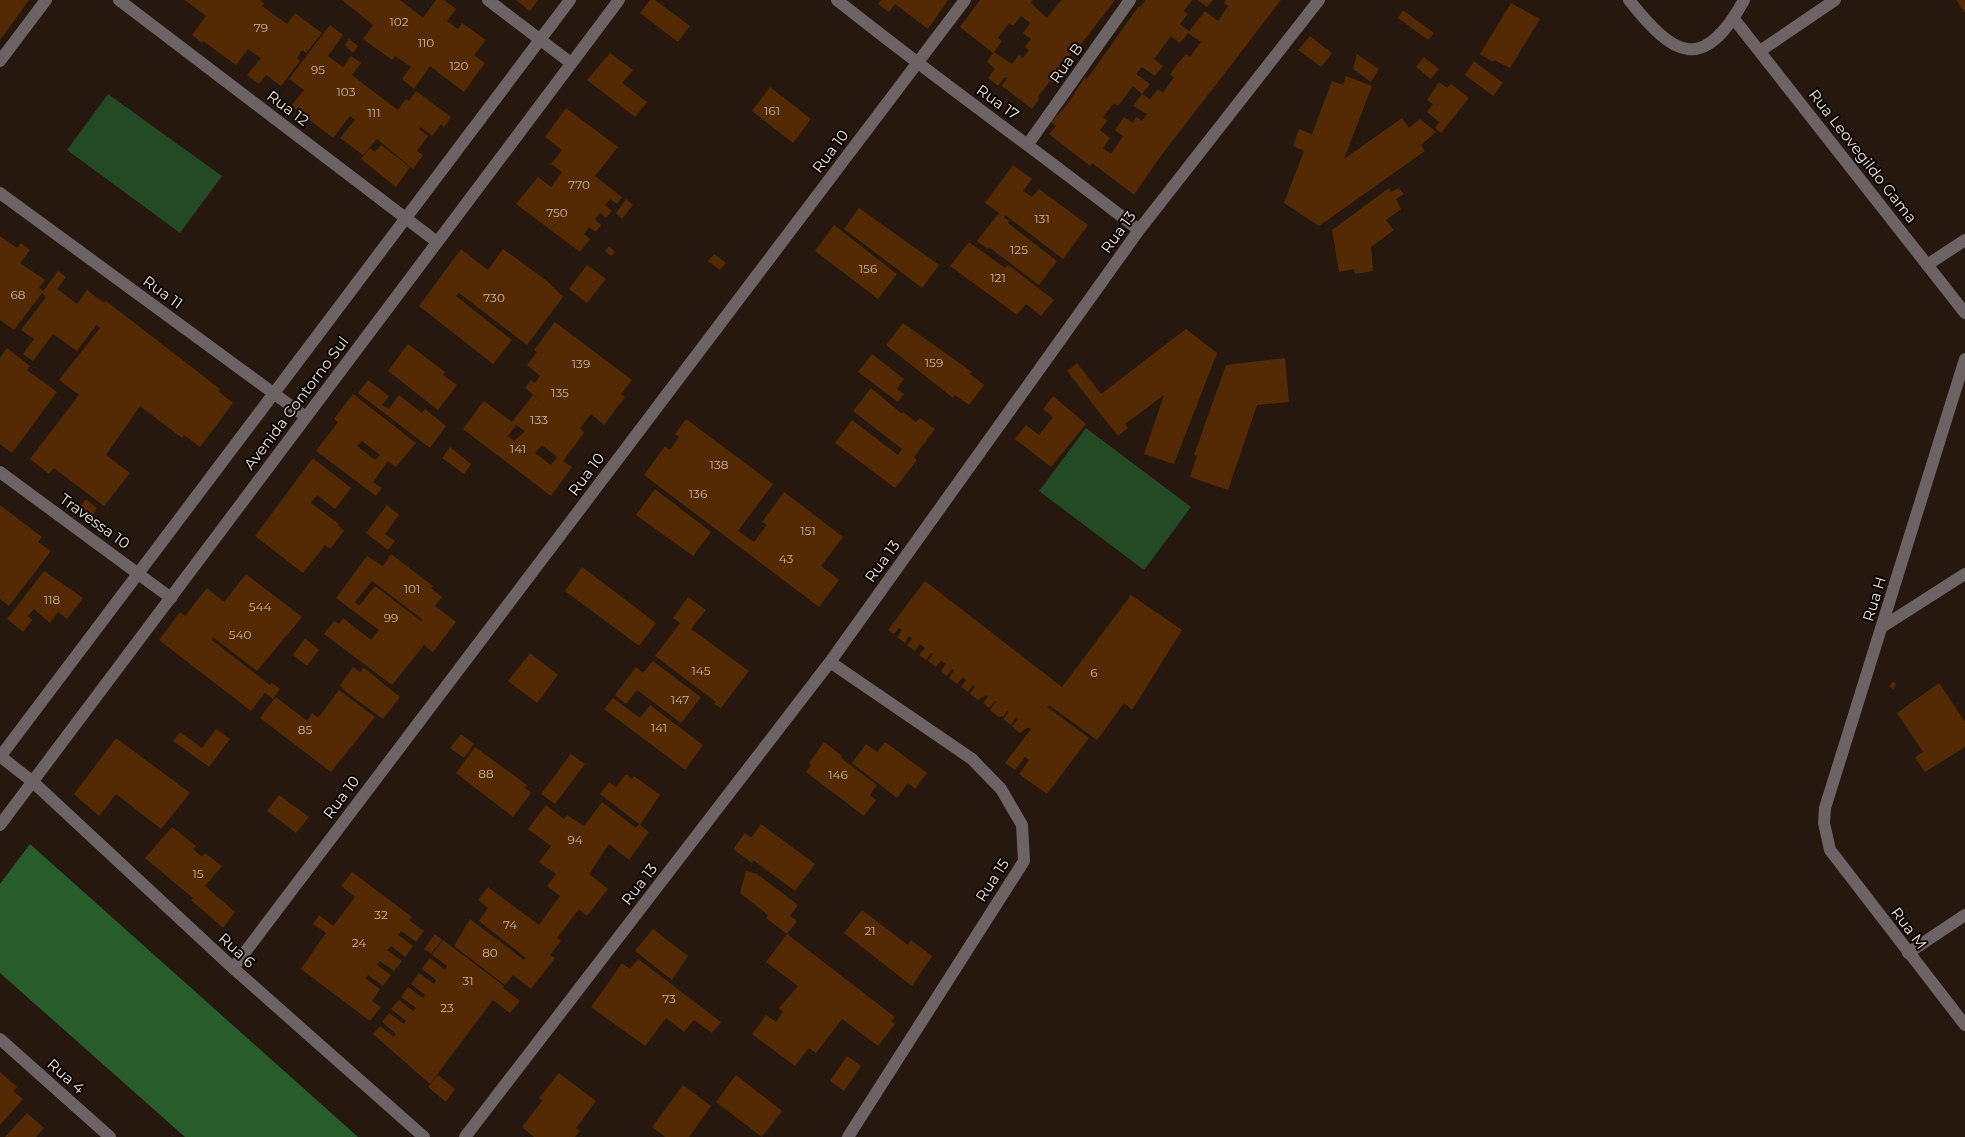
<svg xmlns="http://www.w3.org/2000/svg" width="1965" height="1137" viewBox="0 0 1965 1137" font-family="Montserrat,sans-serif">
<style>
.green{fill:#234925}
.forest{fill:#275c2b}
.building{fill:#542a05;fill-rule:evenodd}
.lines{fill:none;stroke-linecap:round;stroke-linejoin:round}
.minor{stroke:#6d6365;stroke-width:12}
.tertiary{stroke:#6d6365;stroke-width:12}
.labels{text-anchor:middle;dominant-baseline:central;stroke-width:4;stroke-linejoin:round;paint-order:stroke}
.number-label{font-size:12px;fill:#c8b6a7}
.street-label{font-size:15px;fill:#eee4dd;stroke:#0b0503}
</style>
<rect width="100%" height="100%" fill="#26180e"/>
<path class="green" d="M108 94 222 176 180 233 67 150Z
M1086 428 1191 507 1144 570 1039 491Z"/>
<path class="forest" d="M30 844 358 1137H185L0 973V884Z"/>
<path class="building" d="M0 0H29L0 40Z
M185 0H261L264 3 262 6 287 24 295 13 322 33 306 53 302 50 297 58 300 61 281 86 266 75 259 84 247 75 261 58 248 49 236 65 203 41 202 43 192 35 206 16Z
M342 0H400L423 18 436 0H444L456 9 447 21 458 29 462 23 486 40 474 55 485 63 464 92 430 66 414 89 402 79 411 67 395 56 392 60 363 39 373 25Z
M516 0H538L530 11Z
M650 0H655L690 26 678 42 640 13Z
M881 0H948L928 29 895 4 889 12 878 4Z
M980 0H1033L1031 3 1047 18 1061 0H1115L1079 47 1078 45 1071 54 1052 83 1050 81 1038 97 1039 99 1032 109 1002 86 1007 78 1005 77 998 86 988 78 995 69 987 62 993 53 960 27ZM1021 16 1030 23 1023 33 1031 39 1025 47 1029 50 1023 58 1019 55 1012 64 994 52 1002 41 998 38 1009 23 1013 26Z
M1146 0H1192L1184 11 1188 14 1180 24 1189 31 1205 11 1218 21 1228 6 1224 3 1226 0H1281L1157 161 1134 195 1092 163 1090 166 1049 134 1056 126 1051 122 1067 105 1085 77 1087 79 1139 6 1140 7ZM1188 33 1201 42 1190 57 1186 54 1177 64 1170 75 1174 77 1163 93 1158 89 1150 99 1142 94 1150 84 1136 74 1142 67 1155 76 1163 66 1154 59 1171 36 1180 43ZM1133 86 1142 94 1133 106 1147 114 1142 121 1136 117 1133 123 1124 117 1115 130 1123 136 1111 154 1103 148 1110 138 1100 130 1107 121 1103 117 1114 103 1118 106Z
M1198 0H1213L1207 7Z
M1956 0H1965V13Z
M1511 3 1540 19 1510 68 1494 60 1493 62 1480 54Z
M1403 10 1434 33 1428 40 1398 18Z
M330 25 343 35 328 56 343 67 351 56 361 63 352 75 370 89 398 110 406 99 409 101 416 91 451 117 444 127 441 124 432 136 421 127 419 129 428 136 417 151 423 155 413 169 377 139 363 155 340 138 355 120 350 116 333 138 291 106 304 90 289 79Z
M1310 36 1332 53 1321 67 1298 50Z
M349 39 358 46 353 53 345 45Z
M610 53 633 70 622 83 647 102 635 117 587 80Z
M1357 54 1379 69 1371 82 1353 69Z
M1424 57 1439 69 1431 79 1416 67Z
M1474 61 1503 83 1493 96 1465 75Z
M1346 76 1372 86 1344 159 1402 118 1409 128 1420 119 1436 132 1421 145 1425 151 1319 226 1284 203 1304 151 1293 146 1299 129 1312 134 1332 81 1343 85Z
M1439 82 1447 88 1451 84 1469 98 1441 133 1435 128 1439 122 1427 112 1433 104 1427 100Z
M770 87 811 119 793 143 752 111Z
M566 108 618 147 595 176 622 197 617 204 610 199 605 205 612 211 606 218 600 213 595 219 601 225 596 232 589 227 584 234 590 239 580 252 516 204 538 177 551 187 562 172 551 164 562 150 545 137Z
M381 145 410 167 396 187 361 159 370 148 375 152Z
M1013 165 1032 179 1023 191 1032 197 1039 189 1088 225 1063 259 1005 215 1004 217 1009 221 1008 223 1057 261 1039 285 989 247 988 249 977 241 999 213 985 203Z
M1389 188 1391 192 1399 188 1404 194 1396 199 1401 209 1386 220 1394 230 1371 247 1373 271 1355 274 1354 269 1339 272 1332 230Z
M626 199 633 205 622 219 616 213Z
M859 208 939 265 922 288 844 229Z
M834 225 897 274 878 299 815 251Z
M0 236 17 248 21 243 30 250 20 263 45 280 39 288 43 291 58 271 66 277 57 289 77 304 87 290 104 303 106 301 220 389 218 391 233 403 200 447 184 435 182 438 140 406 106 455 130 473 104 506 54 468 49 474 30 459 79 395 59 380 100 328 96 325 77 351 53 334 33 361 23 354 34 339 21 330 46 297 42 293 14 330 0 320Z
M969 242 1005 268 1008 265 1054 300 1041 316 1026 304 1017 315 950 266Z
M609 246 615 252 611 256 605 251Z
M461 249 488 270 503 249 547 281 563 297 527 345 459 293 456 296 512 340 493 364 419 306Z
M714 254 726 263 720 270 708 261Z
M587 265 606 279 587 303 569 289Z
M555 322 632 380 621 394 625 397 604 425 591 414 580 428 584 433 563 461 572 467 551 496 463 429 484 401 512 422 533 395 548 407 525 388 531 380 535 383 540 376 527 365 537 352 534 350ZM516 425 525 431 514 441 508 436ZM542 445 557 457 551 465 535 453Z
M903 323 972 372 970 374 984 385 969 405 955 395 953 398 886 345Z
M1186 329 1217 353 1174 464 1144 454 1164 395 1125 424 1128 428 1118 436 1067 371 1077 363 1101 394Z
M408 344 445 372 443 375 457 385 438 410 388 371Z
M7 348 30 366 27 370 57 392 12 453 0 444V358Z
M872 354 904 379 897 389 904 394 898 402 858 372Z
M1285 358 1289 402 1257 405 1228 490 1190 477 1197 456 1194 455 1226 365Z
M368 380 389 396 382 405 389 409 399 395 422 413 425 409 446 426 430 448 358 393Z
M871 388 902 414 903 412 916 422 920 418 935 429 914 457 917 460 895 488 835 443 852 420 898 455 902 449 853 411Z
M353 394 416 443 396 467 388 461 373 482 382 488 376 496 316 451 338 422 334 419ZM362 441 380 455 375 460 357 446Z
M1053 396 1086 424 1051 467 1015 439 1026 425 1039 435 1053 417 1043 409Z
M686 419 773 484 738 531 754 542 767 525 762 522 784 492 843 537 821 566 839 580 819 607 644 475 665 446 670 450 679 437 675 434Z
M450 447 471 464 464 474 442 458Z
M313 458 351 488 335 509 317 495 311 503 339 524 338 525 344 531 330 549 325 545 303 573 255 536Z
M655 489 711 532 693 556 636 515Z
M86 499 97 508 92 516 80 507Z
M0 505 42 537 38 542 51 551 9 606 0 599Z
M387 505 399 515 385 534 395 541 388 550 366 533Z
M391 554 433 586 431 588 442 597 435 606 456 622 433 652 424 645 392 685 324 634 334 621 339 624 343 618 371 640 379 630 336 598 367 556 383 566ZM372 581 423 620 421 621 375 586 359 606 355 602Z
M582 567 656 623 639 646 565 591Z
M44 571 83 598 67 619 58 612 50 623 34 609 28 616 32 620 23 632 7 619Z
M246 574 302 617 257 671 213 637 212 640 270 685 272 683 280 689 273 699 265 693 251 711 159 640 180 612 185 616 207 588 224 602Z
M925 581 1062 687 1131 595 1182 630 1132 710 1124 703 1097 740 1049 705 1047 707 1089 738 1047 794 1019 774 1029 760 1025 757 1015 770 1005 763 1031 729 1028 727 1020 733 1012 726 1018 719 1016 717 1011 725 1003 719 1009 712 1007 711 1004 716 999 717 990 710 996 702 995 701 989 708 983 703 988 697 986 695 978 700 970 694 975 687 973 685 968 692 961 687 966 680 963 677 957 684 949 678 954 670 952 669 947 676 941 671 946 664 941 661 936 667 928 661 933 654 931 653 926 660 919 655 925 648 920 644 915 651 907 645 912 639 909 636 905 643 897 637 902 630 899 628 894 634 888 630Z
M688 597 706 610 691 629 749 671 721 708 714 704 716 702 655 656 680 623 673 618Z
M305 638 319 650 307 666 293 655Z
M530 653 558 675 537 703 508 681Z
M653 661 701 697 681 723 637 690 626 704 615 695 636 667 643 673Z
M353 667 360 672 364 668 400 697 383 719 346 692 340 685Z
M1892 682 1896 683 1894 689 1889 687Z
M1939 683 1965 722V747L1925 772 1915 757 1923 752 1897 713Z
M339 690 375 717 331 772 260 718 276 697 307 721 312 713 318 718Z
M613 698 640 718 650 705 703 745 685 770 604 709Z
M216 729 230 739 209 767 173 741 180 732 202 748Z
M461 734 474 744 464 758 450 748Z
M116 738 190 793 161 829 116 794 99 816 74 794Z
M824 742 842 756 841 758 877 785 870 795 876 800 864 816 806 772 811 765 809 763Z
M885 742 927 773 915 789 908 783 897 798 852 763 866 744 877 752Z
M475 747 527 785 525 788 531 793 513 817 456 773Z
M571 754 585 764 555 804 541 794Z
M626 774 632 779 634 776 660 795 640 825 649 832 629 860 609 844 589 874 608 889 587 916 579 909 557 938 561 941 550 955 555 958 531 989 513 975 505 985 454 946 470 919 524 960 526 958 479 921 488 908 478 900 488 887 539 925 560 896 547 886 556 874 539 862 551 846 528 829 546 805 564 819 567 815 584 826 602 802 636 828 639 824 600 794 609 782 616 787Z
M279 795 309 817 296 833 267 811Z
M761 824 815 864 795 891 753 860 752 863 733 849 745 833 751 838Z
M172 827 196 846 193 849 202 857 205 853 222 866 205 886 235 912 223 928 191 900 193 898 145 858Z
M746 871 757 874 798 905 790 916 797 921 787 934 766 918 768 915 740 893Z
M352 872 412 917 409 920 424 931 416 942 401 931 398 935 413 946 405 957 391 946 387 950 402 961 394 971 380 961 377 965 391 975 383 986 368 975 365 978 380 989 372 1001 381 1007 370 1021 301 969 326 933 313 924 319 915 333 926 355 897 341 886Z
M862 910 908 945 911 940 932 956 912 986 844 933Z
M653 929 688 956 672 980 635 951Z
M435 934 442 940 431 954 424 949Z
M787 934 895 1017 891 1021 895 1024 878 1046 842 1019 816 1053 809 1048 795 1066 752 1034 766 1015 776 1022 783 1012 779 1008 798 986 766 962Z
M443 940 504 986 503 988 520 1001 510 1013 493 1000 430 1084 373 1034 380 1026 394 1037 396 1034 382 1022 389 1013 404 1024 406 1021 391 1009 399 1000 413 1011 416 1008 401 997 408 987 423 998 425 995 411 984 419 973 434 984 436 980 422 969 430 958 445 970 447 966 432 955Z
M638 959 721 1022 712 1033 694 1020 684 1032 666 1018 645 1046 591 1007 622 963 630 969Z
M847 1056 861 1066 844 1091 830 1081Z
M0 1072 17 1087 13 1091 23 1099 0 1125Z
M559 1073 596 1101 576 1128 580 1131 575 1137H534L522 1127 542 1101 539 1098Z
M438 1075 455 1089 446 1102 428 1087Z
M736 1075 782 1111 762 1137 716 1102Z
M683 1085 711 1106 689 1137H665L652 1127Z
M27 1113 44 1128 36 1137H5Z"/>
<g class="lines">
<path class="minor" d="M119 0 437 242
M488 0 571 63
M837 0C936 79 1039 152 1139 230
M1734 19 1965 313
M1760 51 1835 0
M0 61 46 0
M1028 144 1130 0
M0 193 306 417
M1927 265 1965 240
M1965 359 1825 808 1824 823 1830 850 1965 1025
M0 472 171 598
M1882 627 1965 574
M830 662 972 759 1001 789 1022 825 1024 861 848 1137
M0 756 33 782 233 968 424 1137
M1908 953 1965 915
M233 968 965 0
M0 1039 110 1137
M465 1137 830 662 1139 230 1319 0"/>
<path class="tertiary" d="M1629 0C1674 57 1703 74 1744 0
M0 757 570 0
M0 825 619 0"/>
</g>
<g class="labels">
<g class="number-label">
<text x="399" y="21">102</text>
<text x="261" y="27">79</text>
<text x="426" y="42">110</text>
<text x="459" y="65">120</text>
<text x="318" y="69">95</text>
<text x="346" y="91">103</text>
<text x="772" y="110">161</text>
<text x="374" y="112">111</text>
<text x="579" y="184">770</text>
<text x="557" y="212">750</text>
<text x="1042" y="218">131</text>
<text x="1019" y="249">125</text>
<text x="868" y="268">156</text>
<text x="998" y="277">121</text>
<text x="18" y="294">68</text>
<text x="494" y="297">730</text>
<text x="934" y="362">159</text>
<text x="581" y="363">139</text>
<text x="560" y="392">135</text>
<text x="539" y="419">133</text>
<text x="518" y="448">141</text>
<text x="719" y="464">138</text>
<text x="698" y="493">136</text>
<text x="808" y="530">151</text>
<text x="786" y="558">43</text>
<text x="412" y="588">101</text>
<text x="52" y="599">118</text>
<text x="260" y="606">544</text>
<text x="391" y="617">99</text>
<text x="240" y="634">540</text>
<text x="701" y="670">145</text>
<text x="1094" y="672">6</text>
<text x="680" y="699">147</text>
<text x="659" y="727">141</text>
<text x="305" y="729">85</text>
<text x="486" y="773">88</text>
<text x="838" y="774">146</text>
<text x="575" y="839">94</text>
<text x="198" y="873">15</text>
<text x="381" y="914">32</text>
<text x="510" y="924">74</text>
<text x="870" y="930">21</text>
<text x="359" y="942">24</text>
<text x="490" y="952">80</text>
<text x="468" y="980">31</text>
<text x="669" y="998">73</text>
<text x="447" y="1007">23</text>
</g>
<g class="street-label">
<text transform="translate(1066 63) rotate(-55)">Rua B</text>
<text transform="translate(998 102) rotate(36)">Rua 17</text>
<text transform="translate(288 108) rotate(37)">Rua 12</text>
<text transform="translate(830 151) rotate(-53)">Rua 10</text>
<text transform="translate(1863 156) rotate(52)">Rua Leovegildo Gama</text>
<text transform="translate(1118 232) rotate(-54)">Rua 13</text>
<text transform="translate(163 292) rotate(36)">Rua 11</text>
<text transform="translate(296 403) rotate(-53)">Avenida Contorno Sul</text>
<text transform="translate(586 474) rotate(-53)">Rua 10</text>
<text transform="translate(95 521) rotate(36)">Travessa 10</text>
<text transform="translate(882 561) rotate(-54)">Rua 13</text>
<text transform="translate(1874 599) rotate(-73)">Rua H</text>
<text transform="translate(341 797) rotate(-53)">Rua 10</text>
<text transform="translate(992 880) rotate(-57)">Rua 15</text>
<text transform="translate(639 884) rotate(-52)">Rua 13</text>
<text transform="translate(1909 928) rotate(53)">Rua M</text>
<text transform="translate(237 950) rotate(43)">Rua 6</text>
<text transform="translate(66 1076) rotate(42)">Rua 4</text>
</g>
</g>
</svg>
